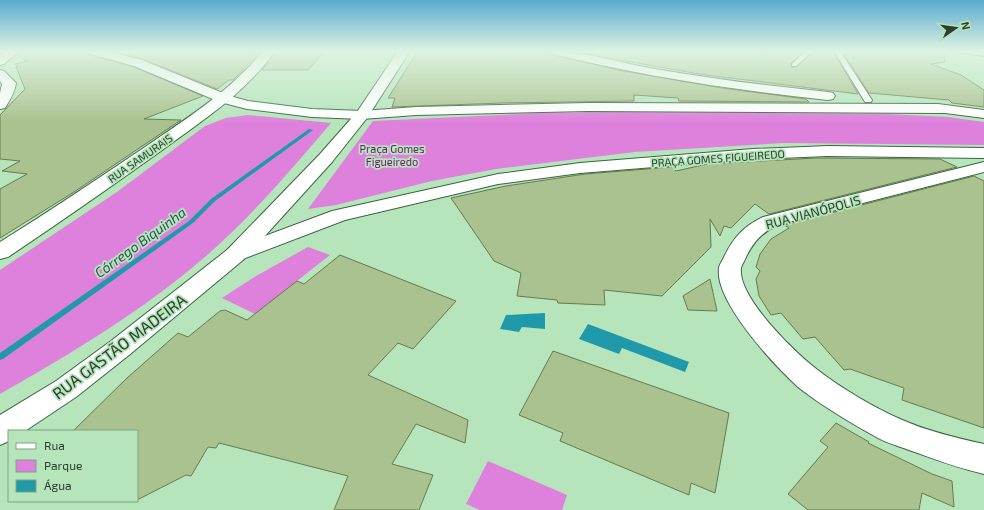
<svg xmlns="http://www.w3.org/2000/svg" width="984" height="510" viewBox="0 0 984 510" font-family="'Exo 2',sans-serif">
<style>
.green{fill:#de81dc}
.water{fill:#209aaa}
.lines{fill:none;stroke-linecap:round;stroke-linejoin:round}
.stream{fill:#209aaa;fill-rule:evenodd}
.building{fill:#aac28f;stroke:#667b4c}
.service-casing{stroke:#3a6441;stroke-width:2}
.minor-casing{stroke:#3a6441;stroke-width:2}
.tertiary-casing{stroke:#3a6441;stroke-width:2}
.service{fill:#fff;fill-rule:evenodd}
.minor{fill:#fff;fill-rule:evenodd}
.tertiary{fill:#fff;fill-rule:evenodd}
.labels{text-anchor:middle;dominant-baseline:central;stroke-width:3.5;stroke-linejoin:round;paint-order:stroke}
.far-park-label{font-size:11px;fill:#6f156f;stroke:#b6e5bc}
.far-street-label{font-size:11px;fill:#2c3f2e;stroke:#b6e5bc}
.street-label{font-size:13px;fill:#2c3f2e;stroke:#b6e5bc}
.water-label{font-size:14px;font-style:italic;fill:#2e5055;stroke:#b6e5bc}
.near-street-label{font-size:16px;fill:#2c3f2e;stroke:#b6e5bc}
</style>
<rect width="100%" height="100%" fill="#b6e5bc"/>
<path class="green" d="M632 112 887 114 948 117 984 122V145L783 143 635 152 496 169 432 181 336 205 308 209 373 121 539 113Z
M248 115 331 123C291 170 252 216 206 256 144 310 72 353 0 394V270L117 192 205 126 226 118Z
M308 247 330 255 255 314 222 298 256 276Z
M488 461 567 495 562 510H480L466 504Z"/>
<path class="water" d="M545 313V329L522 327 519 332 500 329 506 315Z
M588 324 689 362 685 372 622 348 619 354 579 339Z"/>
<g class="lines">
<path class="stream" d="M309 129 313 130 215 201 193 223 3 359 0 360V353L189 221 211 199Z"/>
</g>
<path class="building" d="M20 51H84L87 54 134 67 203 96 144 119 181 120 74 192 0 238V189L27 174 2 171 20 161 0 159V115L25 89 16 67 18 66 15 64 28 61 17 55Z
M111 51H261L233 80H229L217 89 143 59Z
M276 51H325L308 70H262Z
M418 51H546L549 54 618 70 722 88 806 99 809 102 679 101 678 98 634 95V101L502 103 392 107 395 98H388Z
M570 51H804L791 63 792 68 797 67 814 51H833L858 94 699 74Z
M842 51H944L945 62 931 64 961 75 984 90V107L952 103 949 100 869 93Z
M816 158 940 159 957 167 769 214 755 204 731 228 724 226 720 236 710 219 711 247 662 296 604 290 605 305 558 303 557 300 517 296 521 273 494 261 451 198 506 186 585 174 671 167 676 171 707 164Z
M974 176 984 181V428L902 400 904 388 850 369 844 370 815 337 803 339 781 313 771 315 759 296 756 279 760 271 756 267 760 254 771 239 789 228 784 225Z
M340 255 456 301 413 349 398 343 368 375 468 420 465 443 416 424 392 464 433 475 419 510H334L348 476 219 443 216 448 208 447 191 476 186 475 137 500V431H73L127 378 178 333 188 337 220 311 225 310 247 320 297 281 304 284Z
M710 279 717 311 688 310 683 296Z
M553 351 729 413 715 493 691 483 689 495 560 441 563 433 519 415Z
M836 423 869 442 868 443 932 474 952 481 954 507 922 493 919 510H808L788 494 828 447 820 441Z"/>
<g class="lines">
<defs>
<path id="service" d="M806 51H813L796 66H792V64Z
M834 51H840L872 100 871 102H865Z"/>
<path id="minor" d="M6 51H19L4 64 0 65V55Z
M85 51H105L142 60 230 96 248 101 312 109 362 111 416 107 588 103 938 104 984 110V118L945 113 588 111 416 115 362 119 312 117 247 109 220 102 134 66 87 53Z
M547 51C583 51 620 63 655 69 713 79 770 86 828 92L833 93 835 96 833 99 828 100C734 90 641 76 549 53Z
M962 51H984V56L964 53Z
M0 70 4 71 16 83C15 92 10 100 5 108L0 109V93L2 84 0 81Z
M828 146 984 148V158L828 156 753 159 580 173 498 184 345 220 235 262 227 260 224 255 227 250 332 211 498 174 580 163 753 149Z
M984 162V172L777 225C762 233 754 241 746 257 745 260 742 264 741 268 737 297 797 355 819 371 841 388 875 408 900 419 927 431 956 438 984 444V474C958 468 934 459 909 450 899 446 887 443 878 438 851 423 822 406 798 387 775 366 714 301 719 268 719 265 723 260 724 257 734 237 743 227 763 217Z"/>
<path id="tertiary" d="M263 51H275C245 94 200 122 158 153 109 188 59 223 8 257L0 259V242C50 211 99 178 148 145 189 117 231 90 263 51Z
M398 51H410L367 118 332 162 243 260 129 355 76 397 25 431H9V441L0 445V415L56 381 111 341 227 250 320 154 357 112Z"/>
</defs>
<use href="#service" class="service-casing"/>
<use href="#minor" class="minor-casing"/>
<use href="#tertiary" class="tertiary-casing"/>
<use href="#service" class="service"/>
<use href="#minor" class="minor"/>
<use href="#tertiary" class="tertiary"/>
</g>
<linearGradient id="sky" x2="0" y2="1"><stop stop-color="#58aacf"/><stop offset="0.42" stop-color="#def3e1"/><stop offset="1" stop-color="#def3e1" stop-opacity="0"/></linearGradient>
<rect width="984" height="122" fill="url(#sky)"/>
<g class="labels">
<g class="far-park-label">
<text x="392" y="148">Praça Gomes<tspan x="392" dy="13">Figueiredo</tspan></text>
</g>
<g class="far-street-label">
<text transform="translate(140 158) rotate(-35)">RUA SAMURAIS</text>
<text transform="translate(718 158) rotate(-4)">PRAÇA GOMES FIGUEIREDO</text>
</g>
<g class="street-label">
<text transform="translate(813 212) rotate(-15)">RUA VIANÓPOLIS</text>
</g>
<g class="water-label">
<text transform="translate(140 242) rotate(-36)">Córrego Biquinha</text>
</g>
<g class="near-street-label">
<text transform="translate(119 346) rotate(-37)">RUA GASTÃO MADEIRA</text>
</g>
</g>
<rect x="8" y="430" width="130" height="72" fill="#b6e5bc" stroke="#7fa383"/>
<rect x="16" y="443" width="20" height="6" fill="#ffffff" stroke="#7fa383"/>
<text x="44" y="450" font-size="12" fill="#2c3f2e">Rua</text>
<rect x="16" y="460" width="20" height="12" fill="#de81dc" stroke="#7fa383"/>
<text x="44" y="470" font-size="12" fill="#2c3f2e">Parque</text>
<rect x="16" y="480" width="20" height="12" fill="#209aaa" stroke="#7fa383"/>
<text x="44" y="490" font-size="12" fill="#2c3f2e">Água</text>
<g transform="translate(956 28) rotate(77)" stroke="#b6e5bc" stroke-width="3" paint-order="stroke">
<path d="M0-3L7 15L0 10L-7 15Z" fill="#2c3f2e"/>
<text y="-6" font-size="11" font-weight="bold" text-anchor="middle" fill="#2c3f2e">N</text>
</g>
</svg>
